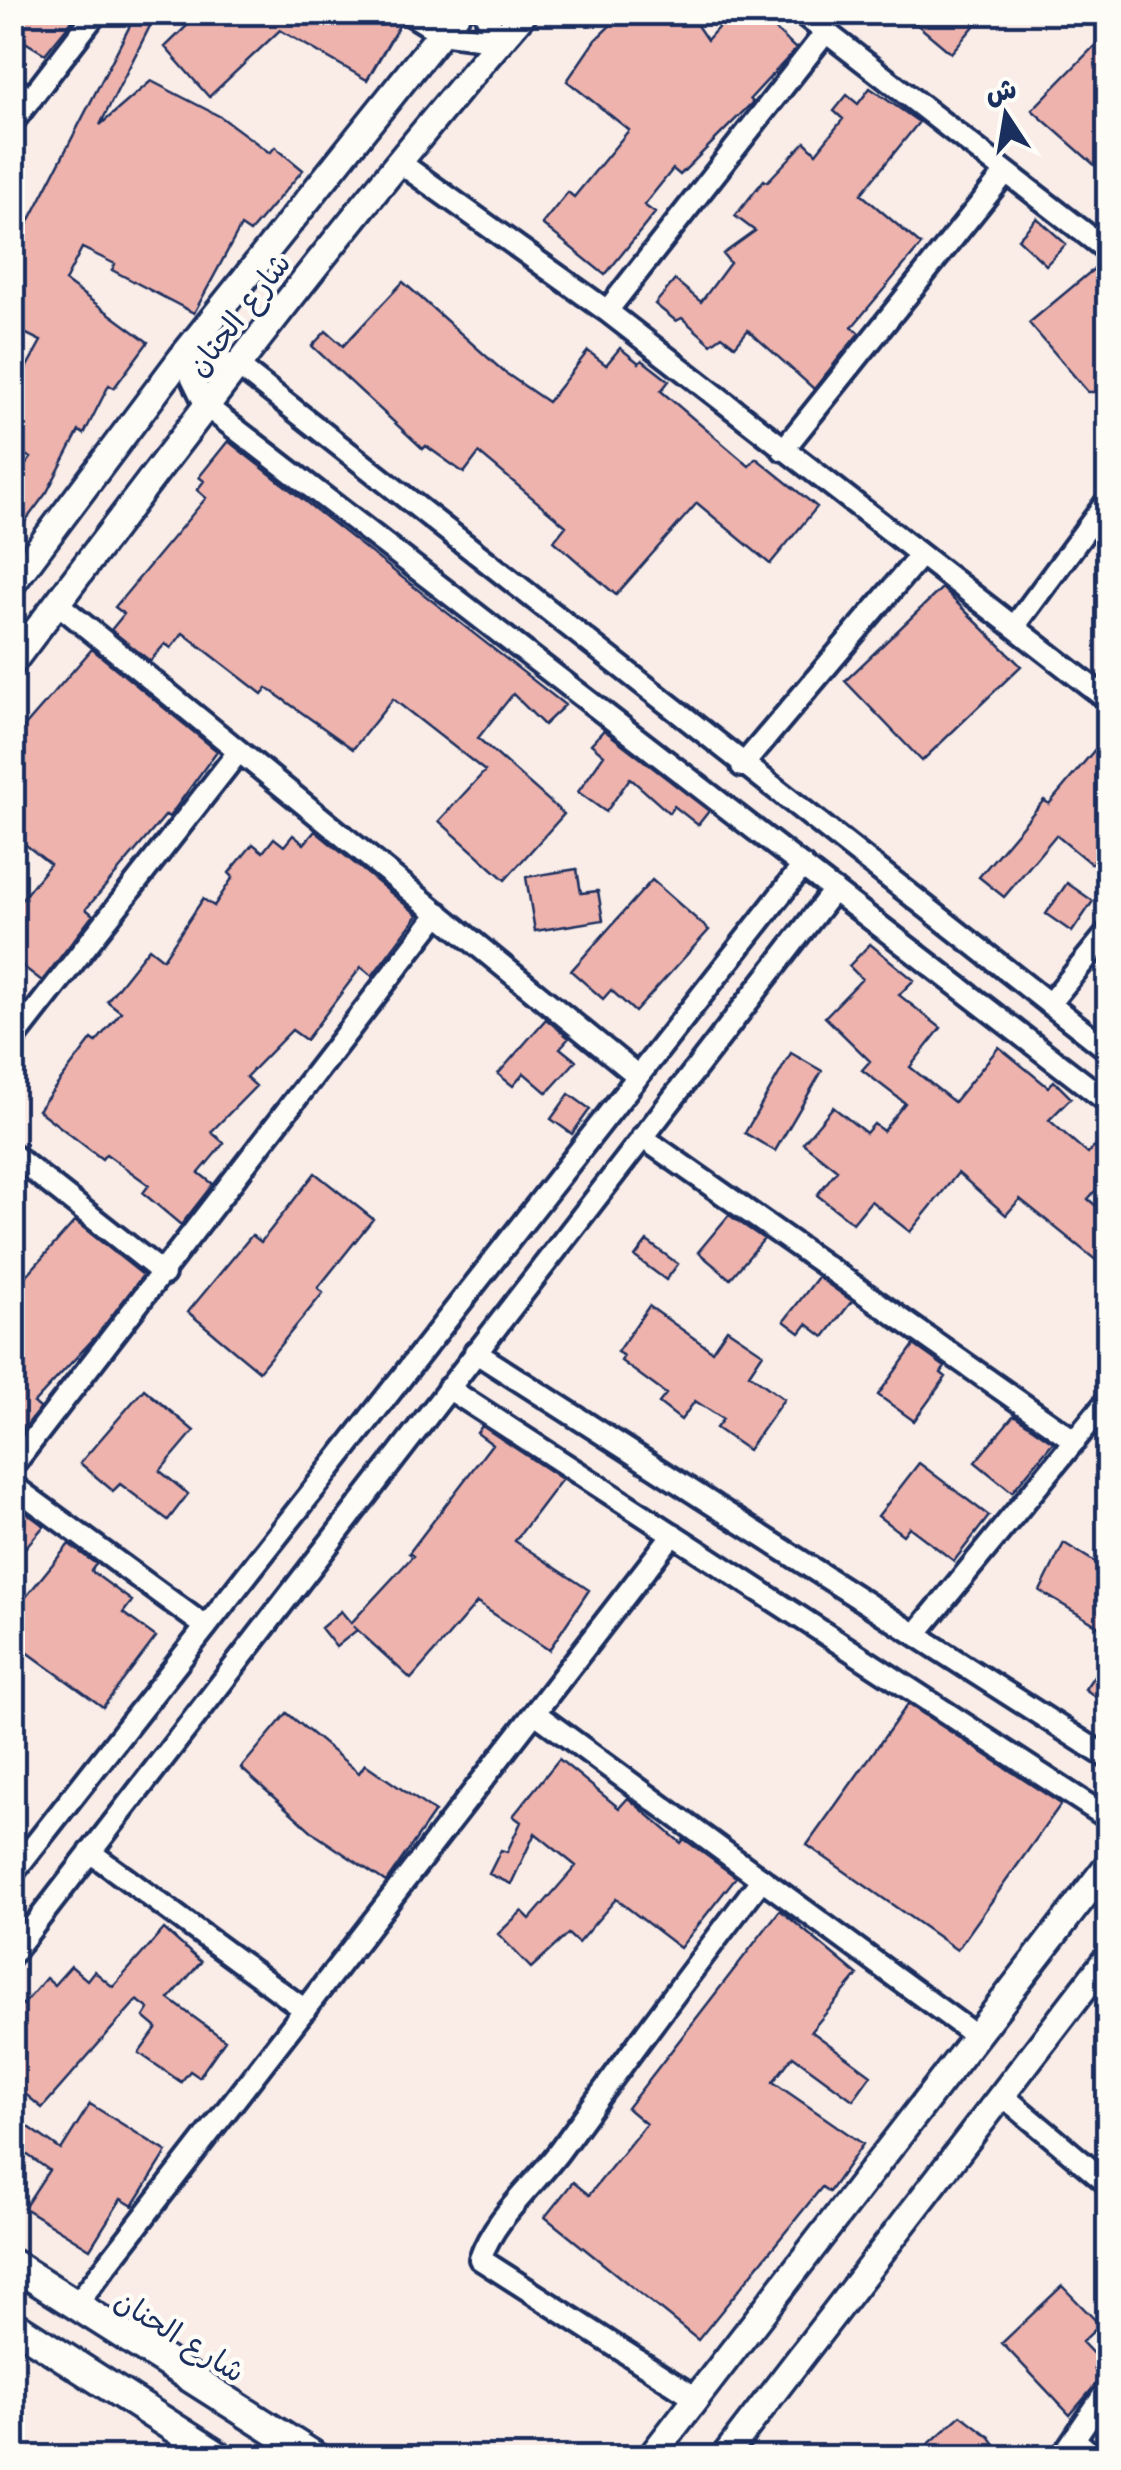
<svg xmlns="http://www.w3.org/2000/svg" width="1121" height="2470" viewBox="0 0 1121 2470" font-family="'Playpen Sans','Playpen Sans Arabic',sans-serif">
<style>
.building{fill:#eeb3ad;stroke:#1b2f5e;stroke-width:2.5}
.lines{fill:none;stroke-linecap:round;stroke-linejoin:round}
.minor-casing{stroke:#1b2f5e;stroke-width:28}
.tertiary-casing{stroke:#1b2f5e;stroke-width:32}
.secondary-casing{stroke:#1b2f5e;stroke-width:35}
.minor{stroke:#fdfcf7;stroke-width:20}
.tertiary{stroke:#fdfcf7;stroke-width:25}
.secondary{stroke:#fdfcf7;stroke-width:28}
.labels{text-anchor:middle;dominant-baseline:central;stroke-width:9;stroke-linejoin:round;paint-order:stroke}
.street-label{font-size:30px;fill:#1b2f5e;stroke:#fdfcf7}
</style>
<rect width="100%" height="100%" fill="#faede8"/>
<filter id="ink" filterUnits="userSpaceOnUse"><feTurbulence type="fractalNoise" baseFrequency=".01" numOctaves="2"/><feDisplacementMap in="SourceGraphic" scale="20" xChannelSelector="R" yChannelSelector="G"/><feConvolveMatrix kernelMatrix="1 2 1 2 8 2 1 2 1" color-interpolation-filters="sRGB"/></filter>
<g filter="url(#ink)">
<path class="building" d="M12 12H79L45 54 12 34Z
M201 12H393L400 24 367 80 280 30 209 97 165 47Z
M624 12H688L707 40 732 12H757L796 49 750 99 753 102 680 175 673 169 644 205 655 213 605 275 542 224 568 192 574 197 629 130 567 81 595 40Z
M902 12H986L951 53Z
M134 18 150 26 100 125 151 81 221 117 270 153 275 147 303 170 250 232 241 226 194 313 112 270 115 264 82 248 65 281 148 342 114 388 109 385 84 434 79 431 47 492 12 539V483L31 458 12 448V394L41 341 12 327V228L23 233Z
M1108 32V177L1032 110Z
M870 88 919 122 861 194 921 245 852 327 859 333 814 389 748 330 735 346 722 336 711 344 682 318 676 321 655 304 675 280 701 302 730 263 723 254 755 231 735 216 764 180 767 182 805 142 816 153 843 119 834 111 847 95 858 104Z
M1037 218 1066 244 1046 265 1018 239Z
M1101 263 1108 264V392H1088L1029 323Z
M403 282 504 372 548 402 588 351 606 365 620 348 639 363 642 360 669 381 661 391 749 466 756 458 817 507 770 564 697 503 616 595 554 541 566 526 479 453 464 473 426 446 423 449 312 346 326 331 343 346Z
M228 441 565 705 544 725 513 694 478 738 564 814 505 880 439 821 485 771 393 699 353 749 267 688 262 694 183 633 171 648 165 644 150 661 111 630 124 614 115 607 206 498 197 490 204 481 199 477Z
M942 588 1021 666 922 761 845 681Z
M92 649 217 751 169 817 166 815 86 909 93 915 42 981 12 958V911L50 864 12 834V741Z
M604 730 709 811 698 825 674 806 669 813 630 778 606 812 578 792 604 755 591 744Z
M1108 734V843L1091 864 1056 835 1004 897 979 877 1044 800 1049 804Z
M315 831 418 915 372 976 361 967 306 1040 292 1030 246 1077 256 1086 211 1132 224 1143 199 1173 213 1184 181 1225 143 1193 149 1185 106 1154 102 1159 38 1110 92 1039 96 1042 121 1012 107 1001 149 948 163 959 203 899 214 906 233 877 229 873 253 844 263 852 274 838 284 846 293 835 304 844Z
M577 869 581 893 598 891 603 920 535 931 526 877Z
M652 880 709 930 635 1012 611 990 603 999 571 971Z
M1067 883 1093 901 1072 932 1046 914Z
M870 944 914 980 899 995 941 1028 910 1067 954 1102 999 1047 1048 1087 1054 1081 1071 1098 1049 1120 1088 1154 1094 1147 1108 1160V1176L1088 1199 1108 1216V1270L1020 1199 1006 1215 958 1173 910 1232 871 1201 853 1223 817 1195 837 1170 803 1143 833 1107 866 1133 874 1124 883 1131 905 1103 862 1070 870 1061 825 1017 862 979 849 966Z
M546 1019 569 1038 560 1048 576 1061 547 1093 524 1073 513 1086 498 1074Z
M791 1053 822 1071 775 1151 745 1133Z
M569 1094 590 1109 572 1134 551 1119Z
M315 1173 373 1219 318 1288 323 1293 259 1371 188 1312 252 1235 261 1242Z
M729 1215 764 1239 730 1279 698 1252Z
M75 1221 143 1275 97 1335 34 1403 40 1408 23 1430 12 1421V1292Z
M647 1241 678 1264 666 1280 635 1257Z
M818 1277 852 1301 824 1337 807 1324 800 1333 784 1321Z
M649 1306 712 1351 727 1329 763 1353 749 1374 784 1399 748 1450 716 1428 723 1419 695 1401 681 1420 659 1403 666 1394 621 1361 624 1356 617 1352Z
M914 1345 945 1367 941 1373 946 1377 914 1421 878 1395Z
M144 1389 194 1431 160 1471 188 1494 168 1520 120 1484 113 1491 80 1463Z
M1014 1415 1053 1442 1012 1492 975 1462Z
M482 1426 562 1479 515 1541 589 1590 549 1650 477 1603 411 1679 353 1626 357 1630 336 1647 321 1628 341 1611 351 1623 413 1556 409 1553 492 1444 477 1433Z
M919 1463 989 1516 954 1561 909 1527 903 1535 878 1516Z
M12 1502 44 1526 12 1563Z
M1064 1543 1108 1570V1632L1040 1591Z
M69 1544 96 1564 91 1571 132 1601 123 1613 156 1637 103 1707 12 1641V1614Z
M1108 1655V1706L1085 1689Z
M908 1704 1061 1804 957 1950 807 1845Z
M287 1713 359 1773 365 1764 435 1812 386 1882 316 1835 241 1768Z
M559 1759 619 1808 628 1798 681 1843 684 1839 736 1877 680 1948 616 1899 578 1943 568 1934 531 1968 498 1934 522 1911 530 1919 576 1866 535 1833 511 1884 489 1874 501 1850 507 1852 521 1822 513 1816Z
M780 1910 858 1975 811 2031 871 2075 853 2100 793 2056 773 2082 863 2144 829 2192 822 2187 698 2340 545 2217 573 2182 589 2195 646 2124 627 2108Z
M164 1929 201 1962 169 1999 225 2040 199 2077 190 2071 181 2082 139 2053 157 2028 144 2017 149 2009 137 2000 42 2108 12 2083V1996L23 2005 46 1978 54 1985 71 1966 87 1980 94 1971 113 1987Z
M90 2104 167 2152 133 2206 121 2199 90 2249 24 2208 49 2170 12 2144V2115L61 2150Z
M1062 2286 1100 2325 1082 2342 1101 2362 1094 2369 1102 2377 1070 2415 1002 2343Z
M961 2415 990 2437 1004 2458H913Z"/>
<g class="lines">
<defs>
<path id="minor" d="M407 12 441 33 500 41
M484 12 500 41
M800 12 1108 251
M12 87 31 99
M12 123 97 12
M399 162 607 311 1108 700
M607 311 826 32
M182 357 206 406 1108 1102
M182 357 237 365 1108 1050
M783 450 1006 172
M57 603 638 1076
M1014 627 1108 500
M742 766 919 557
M1049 1004 1108 932
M12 1041 239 751
M642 1137 1075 1441
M12 1154 164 1274
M475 1352 1108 1758
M448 1388 1108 1818
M12 1467 439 913
M12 1485 206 1627
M916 1634 1108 1400
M535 1713 976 2036
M90 1852 305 2010
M12 1874 803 866
M12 1954 834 890
M1002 2095 1108 2184
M75 2306 673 1534
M696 2398 480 2259C495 2216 535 2185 561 2149 627 2058 693 1968 762 1879
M1074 2439 1096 2458
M1061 2458 1108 2389"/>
<path id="tertiary" d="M12 584 182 357 458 12
M12 663C178 442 344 221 525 12
M650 2458 1108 1865
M723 2458 1108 1957"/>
<path id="secondary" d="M12 2264 317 2458
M12 2324 221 2458"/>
</defs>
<use href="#minor" class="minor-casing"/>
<use href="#tertiary" class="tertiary-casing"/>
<use href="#secondary" class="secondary-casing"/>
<use href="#minor" class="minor"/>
<use href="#tertiary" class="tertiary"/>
<use href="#secondary" class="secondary"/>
</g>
</g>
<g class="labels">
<g class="street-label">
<text transform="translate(237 313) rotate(-52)">شارع الحنان</text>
<text transform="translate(181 2334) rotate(32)">شارع الحنان</text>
</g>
</g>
<rect width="1121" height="2470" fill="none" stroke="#fdfcf7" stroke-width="50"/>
<rect x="25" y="25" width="1071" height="2420" fill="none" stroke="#1b2f5e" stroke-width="4" filter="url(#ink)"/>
<g transform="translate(1006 115) rotate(348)" stroke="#fdfcf7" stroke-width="8" paint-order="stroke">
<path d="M0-8L18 38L0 25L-18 38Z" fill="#1b2f5e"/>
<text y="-15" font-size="28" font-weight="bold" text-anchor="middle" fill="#1b2f5e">ش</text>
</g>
</svg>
